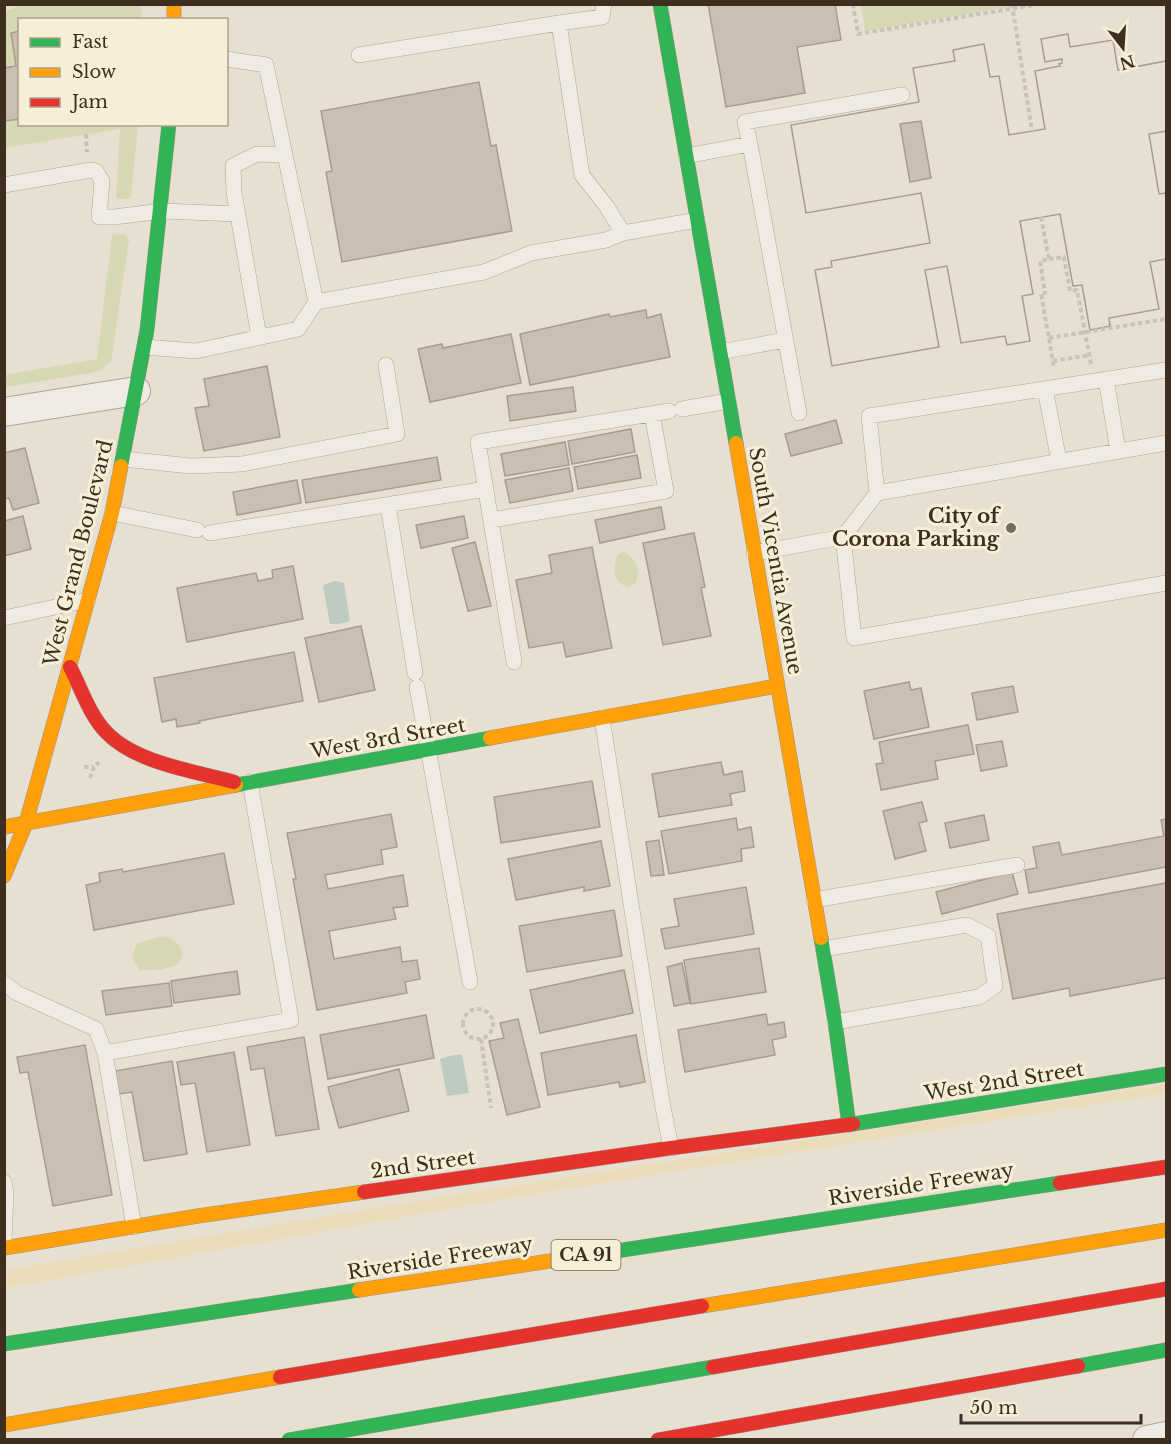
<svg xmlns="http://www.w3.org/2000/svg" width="1171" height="1444" viewBox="0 0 1171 1444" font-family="'Libre Baskerville',serif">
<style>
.green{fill:#d6d7b3}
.sand{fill:#eadcb9}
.water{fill:#bcccc2}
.building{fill:#cbbfb2;stroke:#a89c90;stroke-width:1.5;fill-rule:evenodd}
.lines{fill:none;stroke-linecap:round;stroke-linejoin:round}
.lane-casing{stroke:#ada599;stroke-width:16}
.street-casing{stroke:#ada599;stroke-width:30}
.fast-casing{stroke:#9c958a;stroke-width:15}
.slow-casing{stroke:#9c958a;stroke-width:15}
.jam-casing{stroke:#9c958a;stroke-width:15}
.path{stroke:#c8c2b9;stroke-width:4;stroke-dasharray:4.5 3;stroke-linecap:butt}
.lane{stroke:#efebe3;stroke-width:15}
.street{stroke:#efebe3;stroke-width:28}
.fast{stroke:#30b455;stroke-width:14}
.slow{stroke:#ff9f0a;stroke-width:14}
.jam{stroke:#e5322d;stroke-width:14}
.poi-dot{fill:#786c5e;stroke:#f7eed8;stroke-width:2}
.labels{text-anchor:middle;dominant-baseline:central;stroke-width:6;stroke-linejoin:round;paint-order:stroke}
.shield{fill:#f7eed8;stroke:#756857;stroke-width:1.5}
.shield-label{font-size:18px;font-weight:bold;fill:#3d2e20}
.poi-label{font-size:20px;font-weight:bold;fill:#3d2e20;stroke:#f7eed8;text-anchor:end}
.street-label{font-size:20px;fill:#3d2e20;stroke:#f7eed8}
</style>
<rect width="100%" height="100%" fill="#e7e0d1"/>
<path class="green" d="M861 4H1020V5L865 31Z
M21 5H141L142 19 20 20V124L138 125 131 197 129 199H118L116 197 120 129 5 148 4 12Z
M114 234 125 235 129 240 111 362 101 370 91 373 5 387V375L97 359 112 236Z
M624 552C637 559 641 571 635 584L628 587C613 583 612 567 618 555Z
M164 936C176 939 190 952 177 964 169 970 148 971 139 970L132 957 137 943Z"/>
<path class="sand" d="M1166 1084V1093L533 1194 5 1288V1270L453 1195Z"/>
<path class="water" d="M336 581 344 583 350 621 339 624H330L323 585Z
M462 1054 469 1093 447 1096 440 1059 449 1056Z"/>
<path class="building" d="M708 4H835L841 40 797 47 805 93 726 107Z
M20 31V119L4 121V68L16 66 11 33Z
M1068 34 1070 47 1113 40 1118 70 1166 61V131L1149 134 1159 194 1166 193V259L1150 262 1159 309 1109 318 1110 326 1090 330 1082 285 1073 286 1060 214 1020 221 1033 294 1022 296 1030 341 1007 345 1005 336 961 343 947 266 925 270 939 347 832 366 815 270 832 267 831 261 930 243 921 193 806 213 791 125 919 102 913 68 955 61 953 50 984 44 990 77 999 76 1009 135 1045 129 1035 71 1060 66 1059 64 1062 63V59L1045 62 1041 39ZM921 121 931 178 910 182 900 124Z
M1068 34 1070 47 1113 40 1118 70 1166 61V131L1149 134 1159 194 1166 193V259L1150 262 1159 309 1109 318 1110 326 1090 330 1082 285 1073 286 1060 214 1020 221 1033 294 1022 296 1030 341 1007 345 1005 336 961 343 947 266 925 270 939 347 832 366 815 270 832 267 831 261 930 243 921 193 806 213 791 125 919 102 913 68 955 61 953 50 984 44 990 77 999 76 1009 135 1045 129 1035 71 1060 66 1059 64 1062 63V59L1045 62 1041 39Z
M479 82 491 146 496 145 512 231 342 262 326 172 332 171 321 111Z
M646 310 647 318 661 314 670 357 530 385 520 334 609 314 610 317Z
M511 334 521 383 430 402 418 349 442 344 443 348Z
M267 366 280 437 204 451 195 408 209 406 204 379Z
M573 387 576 411 510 421 507 396Z
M836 420 842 443 791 456 785 434Z
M631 429 635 452 572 464 568 441Z
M565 442 569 465 505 476 501 454Z
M25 448 39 503 13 510 9 498 4 499V453Z
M637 455 641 478 578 489 574 467Z
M437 457 441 480 306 503 302 480Z
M569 468 573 491 510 503 505 480Z
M297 480 301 503 237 515 233 492Z
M661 507 665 529 600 543 595 520Z
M23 516 31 549 4 556V521Z
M464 516 468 538 421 548 416 525Z
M694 533 705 587 701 588 711 636 663 645 643 543Z
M475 542 491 606 468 611 452 548Z
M592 547 612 648 566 657 563 642 529 648 516 580 552 573 549 555Z
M293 566 303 619 187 642 177 588 256 573 258 581 273 578 272 570Z
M361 626 375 690 319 702 305 638Z
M294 652 303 701 199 721 200 723 177 727 176 719 162 722 154 678Z
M909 682 911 690 921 688 929 727 874 739 864 691Z
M1013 686 1018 712 977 720 972 693Z
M968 725 974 754 935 761 938 779 881 790 876 764 883 763 879 742Z
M1002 741 1007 766 981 771 976 745Z
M721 762 724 775 742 771 745 791 730 794 732 805 659 817 652 774Z
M592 781 600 827 501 843 494 797Z
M922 802 927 821 919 823 926 851 895 859 883 811Z
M391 814 397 847 381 850 383 864 325 875 328 889 403 875 408 906 393 908 396 919 329 931 334 959 400 947 402 962 417 960 420 979 405 982 407 993 317 1010 293 879H296L287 833Z
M984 815 989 840 950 848 945 823Z
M736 818 738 830 751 827 754 847 741 849 742 861 669 874 661 831Z
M1166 819V867L1029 893 1025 870 1037 868 1033 847 1059 842 1062 855 1164 836 1161 820Z
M659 840 664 875 651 876 646 842Z
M601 841 610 886 584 891V887L516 900 508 859Z
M224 853 234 904 94 930 86 885 100 882 99 873 122 869 123 872Z
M1012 872 1018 894 942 914 936 892Z
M1166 883V978L1070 996 1069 988 1013 999 997 914Z
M746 887 754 934 665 949 661 929 679 926 674 899Z
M614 910 622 956 527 972 519 926Z
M759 948 766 992 691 1004 684 960Z
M682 963 690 1003 674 1006 667 967Z
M624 970 633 1013 540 1033 530 990Z
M237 971 240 994 174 1003 171 981Z
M169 983 172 1006 106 1015 102 991Z
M766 1014 768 1025 784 1022 786 1037 772 1040 775 1055 685 1072 678 1030Z
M426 1015 434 1058 328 1079 320 1035Z
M518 1019 540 1107 507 1115 489 1041 504 1038 500 1023Z
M636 1035 645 1082 620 1087 619 1082 548 1095 541 1053Z
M304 1037 319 1129 276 1136 264 1068 251 1070 247 1047Z
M85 1045 112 1195 53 1206 28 1072 20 1073 17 1057Z
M234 1052 250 1145 207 1152 195 1083 181 1085 177 1062Z
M172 1061 187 1154 144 1161 132 1092 119 1094 115 1071Z
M399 1069 409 1111 339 1128 328 1087Z"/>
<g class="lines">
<defs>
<path id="lane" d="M604 4 602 17 559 23 582 175 607 207 623 233
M359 55 559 23
M750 144 745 122 902 95
M686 156 750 144 799 413
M4 185 91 170 96 171 102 181 99 217H114L162 211 238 214
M316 302 484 272 531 253 606 240 623 233 697 220
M259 337 234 192 233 166 257 154 285 155
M144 347 196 351 298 329 316 302 266 65 226 59
M720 352 785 340
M1106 379 1118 451
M1045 389 1059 461
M682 409 728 401
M124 459 191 466 242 464 397 434 386 365
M877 493 1166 443
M388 505 415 673
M112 513 197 530
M491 520 666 491 652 414
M210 533 486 489
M843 537 854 638 1166 583
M754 553 843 537 877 493 869 416 1166 370
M4 618 88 600
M514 662 478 442 669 411
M417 687 470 982
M602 718 662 1102 671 1148
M814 900 1017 865
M823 949 967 925 988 936 995 986 979 997 835 1022
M4 983 17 993 96 1029 105 1053 291 1020 250 782
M105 1053 134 1227
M4 1182 6 1192 4 1239"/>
<path id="street" d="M4 412 136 391
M1147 1440 1166 1436"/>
<path id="fast" d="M660 4 736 443
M121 466 147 330 169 124
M236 785 490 738
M821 938 835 1022 849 1125
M853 1124 1166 1074
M590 1255 1060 1183
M4 1344 359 1290
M1078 1366 1166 1350
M289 1440 713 1367"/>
<path id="slow" d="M174 4V20
M736 443 821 938
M490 738 777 686
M4 827 236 785
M4 876 26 823 112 513 121 466
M4 1248 198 1216 364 1192
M359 1290 590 1255
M702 1306 1166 1230
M4 1425 280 1377"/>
<path id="jam" d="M70 667C81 688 89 714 106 732 135 763 194 771 234 782
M1060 1183 1166 1167
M364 1192 671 1148 853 1124
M713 1367 1166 1289
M280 1377 702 1306
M658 1440 1078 1366"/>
</defs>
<use href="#lane" class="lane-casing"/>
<use href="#street" class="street-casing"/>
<use href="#fast" class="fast-casing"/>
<use href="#slow" class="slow-casing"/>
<use href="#jam" class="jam-casing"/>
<path class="path" d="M853 4 858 34 1040 4
M1012 4 1032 131
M86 134 87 152
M1041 217 1049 259 1040 261 1045 293H1041L1054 368
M1049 259 1064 257 1070 291 1077 290 1091 364
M1049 338 1166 319
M1053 361 1090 355
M84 767H94
M90 778 94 767 99 762
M463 1024a15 15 0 1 1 30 0a15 15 0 1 1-30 0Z
M481 1039 491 1108"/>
<use href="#lane" class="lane"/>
<use href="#street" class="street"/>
<use href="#fast" class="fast"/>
<use href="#slow" class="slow"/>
<use href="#jam" class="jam"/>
</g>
<circle class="poi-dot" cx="1011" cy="528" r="6"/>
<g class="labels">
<rect class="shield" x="551.5" y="1240" width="69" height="30" rx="4.5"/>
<g class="shield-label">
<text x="586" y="1255">CA 91</text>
</g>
<g class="poi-label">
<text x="999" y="516">City of<tspan x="999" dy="23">Corona Parking</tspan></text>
</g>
<g class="street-label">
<text transform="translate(78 553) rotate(-76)">West Grand Boulevard</text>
<text transform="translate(776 561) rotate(80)">South Vicentia Avenue</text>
<text transform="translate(388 738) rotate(-10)">West 3rd Street</text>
<text transform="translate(1004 1081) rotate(-9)">West 2nd Street</text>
<text transform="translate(423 1164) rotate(-8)">2nd Street</text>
<text transform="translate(921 1184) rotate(-9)">Riverside Freeway</text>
<text transform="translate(440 1258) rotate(-9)">Riverside Freeway</text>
</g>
</g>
<rect width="1171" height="1444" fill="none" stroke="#3d2e20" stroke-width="12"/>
<rect x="18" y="18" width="210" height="108" fill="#f7eed8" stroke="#ada18e" stroke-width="1.5"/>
<rect x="30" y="38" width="30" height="9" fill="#30b455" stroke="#ada18e" stroke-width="1.5"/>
<text x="72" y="48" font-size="18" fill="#3d2e20">Fast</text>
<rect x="30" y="68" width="30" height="9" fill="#ff9f0a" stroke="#ada18e" stroke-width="1.5"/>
<text x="72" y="78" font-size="18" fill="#3d2e20">Slow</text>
<rect x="30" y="98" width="30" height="9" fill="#e5322d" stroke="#ada18e" stroke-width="1.5"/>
<text x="72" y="108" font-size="18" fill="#3d2e20">Jam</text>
<g transform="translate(1123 48) rotate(163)" stroke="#f7eed8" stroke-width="4.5" paint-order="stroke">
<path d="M0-4.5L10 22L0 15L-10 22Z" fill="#3d2e20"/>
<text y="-9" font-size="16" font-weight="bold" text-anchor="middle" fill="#3d2e20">N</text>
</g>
<path d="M961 1414v9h180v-9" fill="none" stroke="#3d2e20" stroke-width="3"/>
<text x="970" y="1414" font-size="18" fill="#3d2e20" stroke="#f7eed8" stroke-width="4.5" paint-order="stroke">50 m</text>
</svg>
